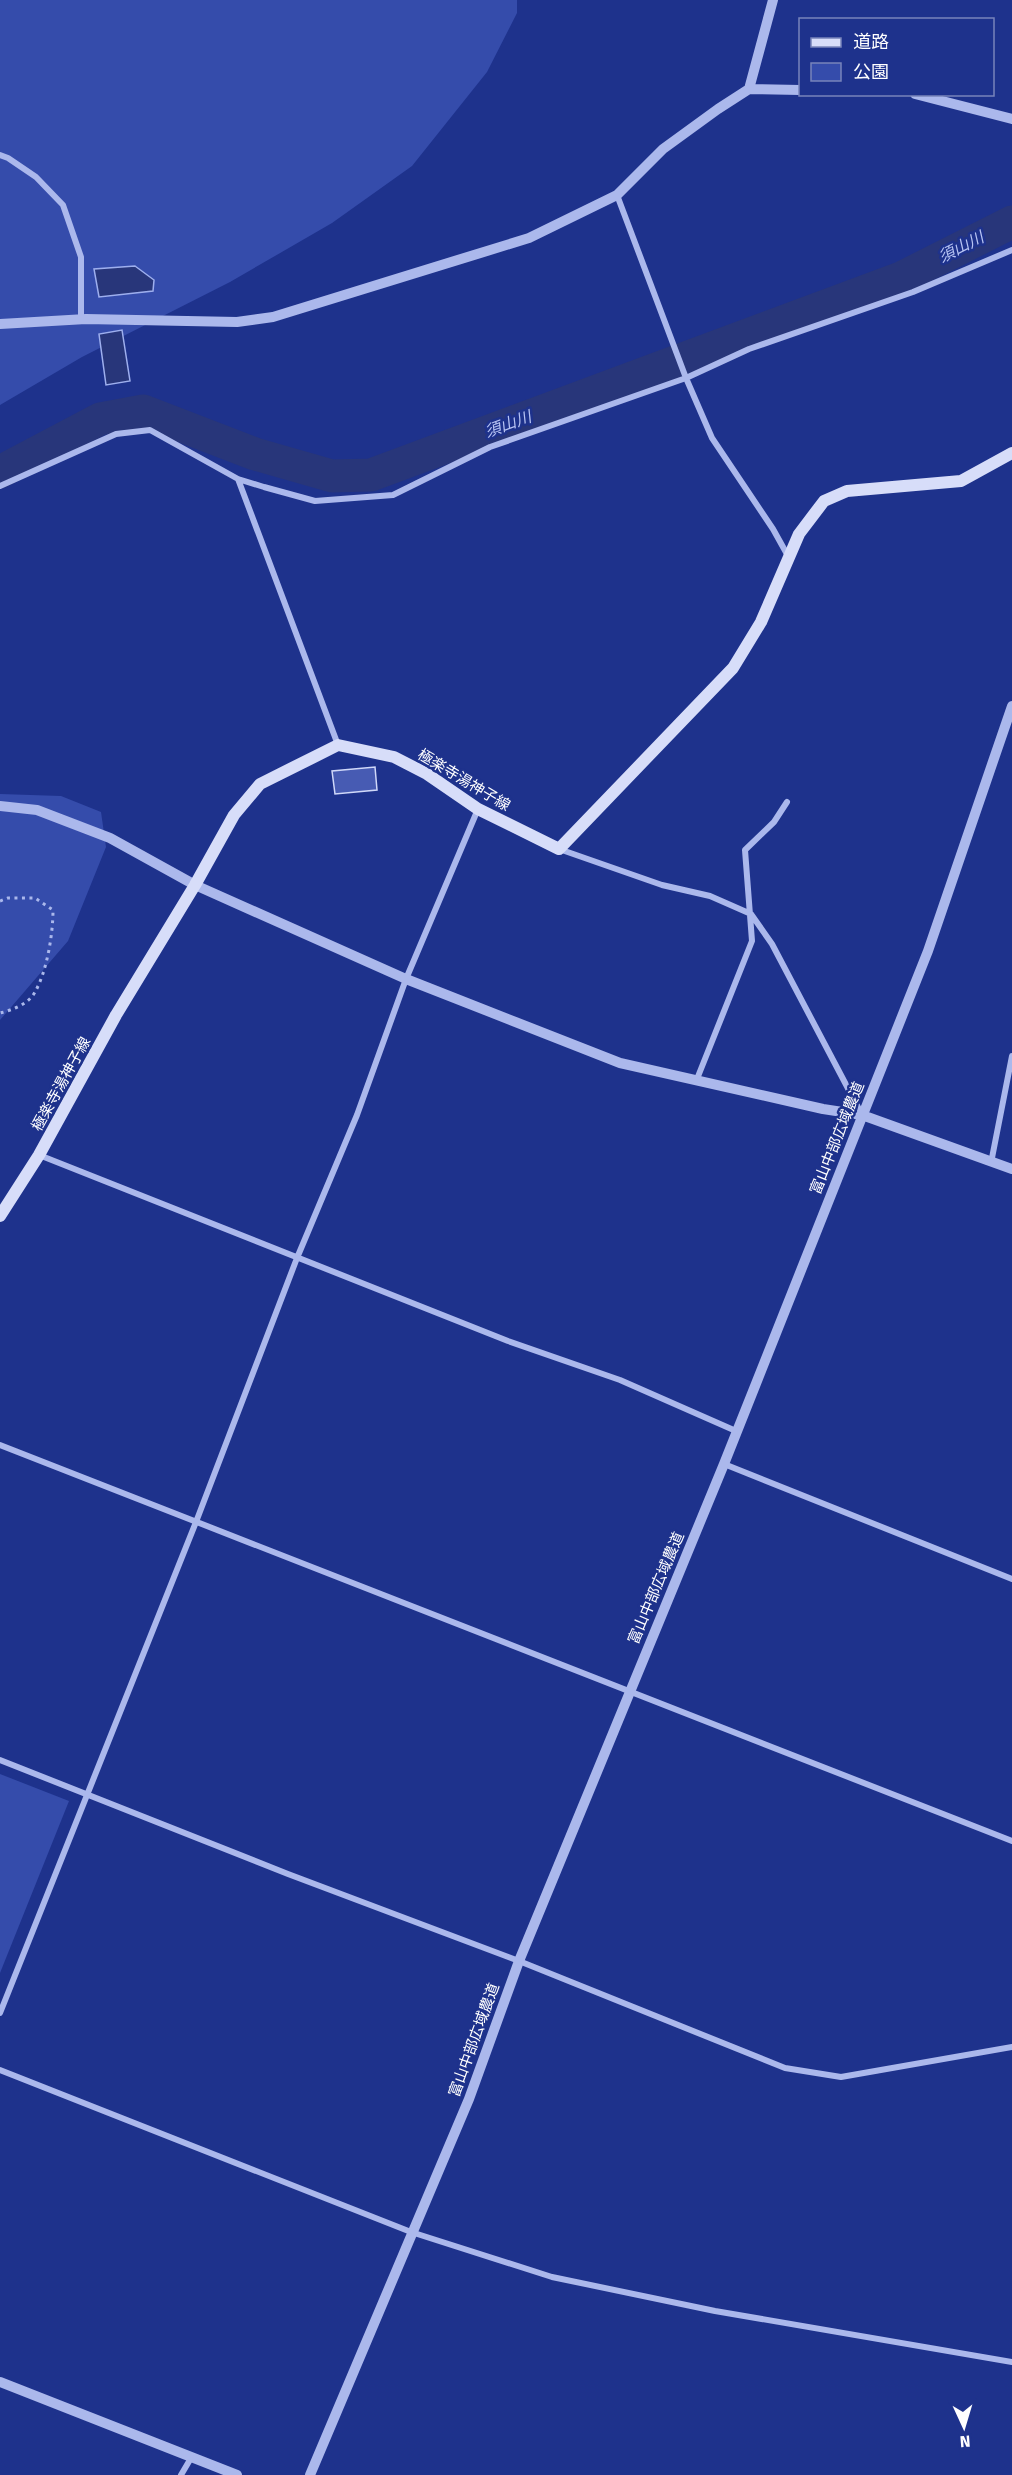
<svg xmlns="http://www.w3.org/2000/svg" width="1012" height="2475" viewBox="0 0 1012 2475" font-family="'Fira Sans','Noto Sans JP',sans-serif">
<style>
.green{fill:#354cab}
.water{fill:#28367a;stroke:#9eafee;stroke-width:1.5}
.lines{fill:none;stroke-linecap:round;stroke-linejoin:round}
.river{stroke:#28367a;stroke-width:33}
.building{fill:#475bb3;stroke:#d0d8f9;stroke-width:1.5}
.path{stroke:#abb8ec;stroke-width:3;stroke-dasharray:3 4.5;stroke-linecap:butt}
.minor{stroke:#abb8ec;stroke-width:6}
.tertiary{stroke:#abb8ec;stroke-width:10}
.secondary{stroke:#d7ddf9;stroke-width:12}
.labels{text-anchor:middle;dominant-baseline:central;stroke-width:5;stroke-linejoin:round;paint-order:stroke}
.street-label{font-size:15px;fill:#fff;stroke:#1e328c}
.water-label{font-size:16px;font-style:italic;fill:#b7c3f3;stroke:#1e328c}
</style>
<rect width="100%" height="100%" fill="#1e328c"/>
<path class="green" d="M0 0H517V13L487 72 412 166 332 223 230 282 82 357 0 405Z
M0 794 61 796 101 812 106 847 68 941 0 1020Z
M0 1774 69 1801 0 1973Z"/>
<path class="water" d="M135 266 154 280 153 291 99 297 94 269Z
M122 330 130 381 106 385 99 334Z"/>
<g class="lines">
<path class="river" d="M0 472 100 419 143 411 255 454 332 476 371 475 901 278 1012 222"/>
</g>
<path class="building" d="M375 767 377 790 335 794 332 771Z"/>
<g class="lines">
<path class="path" d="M0 901 8 898H35L53 910C53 934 47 971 35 992 29 1004 12 1010 0 1013"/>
<path class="minor" d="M0 155 8 158 36 177 63 205 81 257V319
M617 195 686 378 712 438 773 529 788 556
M238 479 338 745
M0 486 116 434 150 430 238 479 264 487 315 501 393 495 490 447 686 378 749 349 913 292 1012 250
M559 849 662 885 710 896 751 914 772 944 862 1115
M697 1079 752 941 745 850 774 822 787 802
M39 1155 508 1341 620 1380 736 1431
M991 1163 1012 1056
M0 1445 1012 1841
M724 1464 1012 1579
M0 1760 288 1874 519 1961 785 2068 841 2077 1012 2047
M0 2013 196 1522 297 1258 357 1115 406 979 478 809
M0 2070 411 2232 552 2277 715 2311 1012 2362
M181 2475 191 2458"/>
<path class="tertiary" d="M749 89 773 0
M915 94 1012 119
M0 324 86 319 237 322 273 317 529 238 617 195 663 149 718 109 749 89 800 90
M0 806 37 810 110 838 195 885 406 979 620 1063 823 1109 862 1115 1012 1169
M0 2382 237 2475
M310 2475 469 2099 519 1961 724 1464 928 951 1012 706"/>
<path class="secondary" d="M0 1216 39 1155 116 1015 195 885 234 815 260 784 338 745 394 757 427 774 478 809 559 849 733 668 761 622 799 534 824 501 847 491 961 481 1012 453"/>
</g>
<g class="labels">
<g class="street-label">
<text transform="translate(464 780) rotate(31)">極楽寺湯神子線</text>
<text transform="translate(61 1084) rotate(-61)">極楽寺湯神子線</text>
<text transform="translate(837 1138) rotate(-68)">富山中部広域農道</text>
<text transform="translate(656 1588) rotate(-67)">富山中部広域農道</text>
<text transform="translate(474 2040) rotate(-70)">富山中部広域農道</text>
</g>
<g class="water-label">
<text transform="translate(961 247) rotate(-27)">須山川</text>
<text transform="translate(508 424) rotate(-20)">須山川</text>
</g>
</g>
<rect x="799" y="18" width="195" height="78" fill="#1e328c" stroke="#7884ba" stroke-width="1.5"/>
<rect x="811" y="38" width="30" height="9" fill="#d7ddf9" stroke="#7884ba" stroke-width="1.5"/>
<text x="853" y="48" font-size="18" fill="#ffffff">道路</text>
<rect x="811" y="63" width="30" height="18" fill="#354cab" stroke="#7884ba" stroke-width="1.5"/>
<text x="853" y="78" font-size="18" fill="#ffffff">公園</text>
<g transform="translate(964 2427) rotate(176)" stroke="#1e328c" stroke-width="4.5" paint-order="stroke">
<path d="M0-4.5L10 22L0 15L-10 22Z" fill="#ffffff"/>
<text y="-9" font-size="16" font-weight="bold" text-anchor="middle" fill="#ffffff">N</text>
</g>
</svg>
